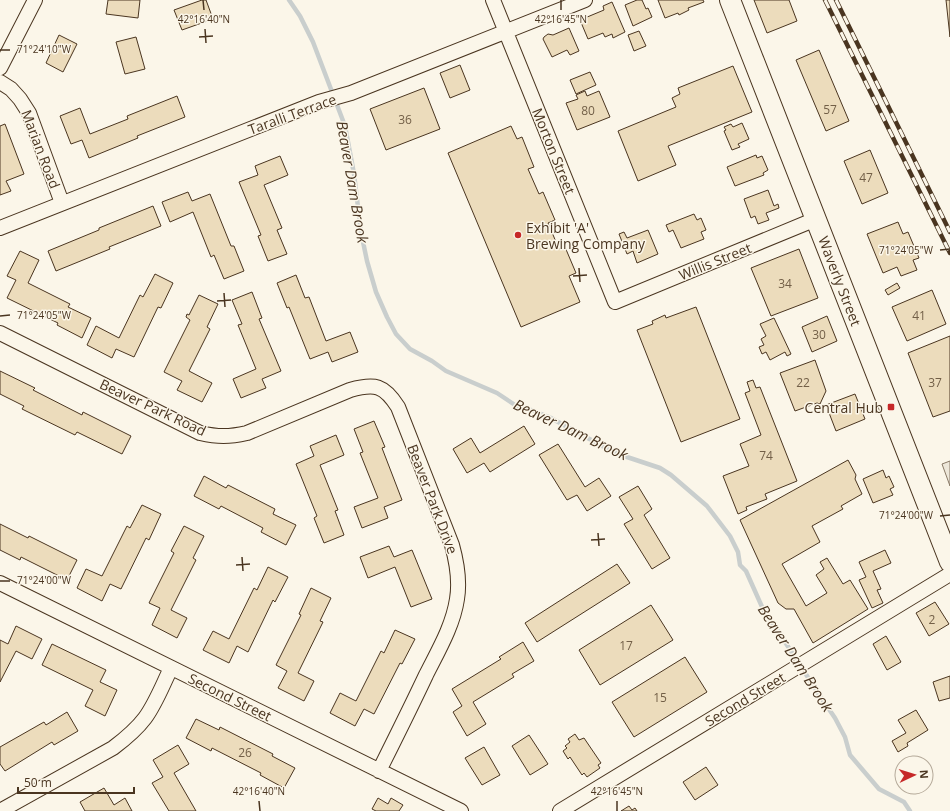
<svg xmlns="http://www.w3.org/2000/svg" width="950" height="811" viewBox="0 0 950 811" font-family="'Open Sans',sans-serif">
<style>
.parking{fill:#ede7d9;stroke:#887966}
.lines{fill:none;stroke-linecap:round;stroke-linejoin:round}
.stream{stroke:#c9cecd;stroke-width:4.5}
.building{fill:#ecdcbc;stroke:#4a3520}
.street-casing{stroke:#4a3520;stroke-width:16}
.secondary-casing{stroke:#4a3520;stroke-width:22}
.street{stroke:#fbf6e9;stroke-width:14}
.secondary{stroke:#fbf6e9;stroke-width:20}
.rail-casing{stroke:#4a3520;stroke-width:4.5}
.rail{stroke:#fbf6e9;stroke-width:3;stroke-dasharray:9;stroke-linecap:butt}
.ticks{fill:none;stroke:#4a3520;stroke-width:1.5}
.poi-dot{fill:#c62828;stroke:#fbf6e9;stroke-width:1.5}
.labels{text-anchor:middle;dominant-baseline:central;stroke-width:3;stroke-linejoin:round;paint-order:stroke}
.number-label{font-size:12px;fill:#725f47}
.street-label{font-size:14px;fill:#4a3520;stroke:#fbf6e9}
.poi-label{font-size:14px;fill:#4a3520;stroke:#fbf6e9;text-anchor:start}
.water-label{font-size:15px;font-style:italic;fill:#4a3520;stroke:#fbf6e9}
.ticks-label{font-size:10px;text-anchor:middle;fill:#4a3520;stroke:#fbf6e9;stroke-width:3;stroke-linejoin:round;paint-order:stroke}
</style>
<rect width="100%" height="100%" fill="#fbf6e9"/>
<path class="parking" d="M950 461V486L942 464Z"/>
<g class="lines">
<path class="stream" d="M289 0 300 16 313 42 345 126 354 174 361 232 367 261 376 292 387 317 396 334 410 349 432 361 446 371 497 393 521 409 531 410 549 417 606 448 624 456 660 468 671 475 707 506 730 536 738 552 740 565 746 571 767 618 776 628 820 696 835 718 845 737 850 755 879 789 904 802 910 811"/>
</g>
<path class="building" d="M108 0H140L138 18 106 14Z
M202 0H206L213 19 182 30 174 10Z
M637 0H642L646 9 648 8 652 17 633 26 625 5Z
M658 0H703L704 2 688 8 689 10 679 15 678 13 665 18Z
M754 0H789L797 21 767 33Z
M946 0H950V37Z
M612 2 625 32 613 38 612 34 605 37 603 33 588 39 580 20 604 10 603 6Z
M569 28 579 51 570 55 567 50 552 57 543 39 544 37 548 34 553 35Z
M639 31 646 46 634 51 628 35Z
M59 35 77 44 63 72 46 63Z
M136 37 145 69 125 74 116 42Z
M819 50 849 121 826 131 796 60Z
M460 65 470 90 450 98 440 73Z
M733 66 752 112 668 146 676 165 638 181 618 131 676 107 672 98 680 94 678 88Z
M590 72 596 85 576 94 570 80Z
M424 88 440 129 386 150 370 109Z
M585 91 587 96 599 91 610 117 577 130 566 103 578 99 576 95Z
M177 96 185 117 137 136 138 138 89 158 82 140 71 144 60 116 80 108 90 134 128 119 127 116Z
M742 123 749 139 738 144 740 147 732 150 724 131 726 130 724 127 731 124 733 127Z
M5 124 24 174 6 181 11 191 0 195V126Z
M511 126 517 139 522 137 534 167 528 169 539 194 543 192 555 220 548 223 559 249 565 247 576 273 569 276 580 302 521 327 448 153Z
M870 150 888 193 862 204 844 161Z
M756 155 757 158 762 156 768 170 763 173 764 175 735 186 727 167Z
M280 156 288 175 264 185 282 228 277 230 287 254 268 261 258 236 261 235 239 182 258 175 255 166Z
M768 190 774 206 778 204 779 208 766 213 769 220 758 224 755 216 751 218 744 199Z
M188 192 192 201 210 194 231 246H234L244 271 224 279 214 255 211 257 193 212 170 222 162 202Z
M153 206 161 226 109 247 110 249 56 271 48 251 99 230V228Z
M694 214 697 220 701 218 706 230 701 232 704 239 681 248 673 230 669 232 666 225Z
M898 222 903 234 908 232 919 258 913 260 917 270 901 276 897 267 883 273 867 234Z
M648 230 658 254 637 263 633 251 627 254 619 234 624 232 627 238Z
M799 249 818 298 771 316 751 268Z
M20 251 39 260 28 283 70 304 68 307 91 318 82 338 57 325 58 323 7 298 16 280 7 276Z
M155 274 173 283 161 308 158 307 134 357 116 349 112 358 87 345 96 326 119 338 140 295 143 297Z
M296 275 305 298 309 297 326 341 350 332 358 352 332 362 328 352 310 359 289 307 287 308 277 283Z
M897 283 900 288 888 295 885 290Z
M932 290 946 324 907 341 892 307Z
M252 292 262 318 259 319 281 371 262 379 266 388 241 398 233 379 256 369 238 325 242 324 232 300Z
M199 295 218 304 207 327 210 329 189 371 212 383 202 402 177 390 182 381 164 372 190 320 186 317 187 314 189 315Z
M696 307 740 419 681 442 637 330 653 324 652 321 665 315 666 318Z
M827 316 837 341 812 352 802 327Z
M774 318 791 354 787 356 785 352 770 360 766 352 762 354 759 347 764 345 761 339 766 336 760 324Z
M950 336V411L933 417 908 353Z
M815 360 826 391 820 404 817 403 795 411 780 373Z
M0 371 35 388 33 390 82 415 83 412 131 436 122 454 77 432 75 435 22 409 24 406 0 394Z
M753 380 756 388 760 387 797 481 765 494 767 499 746 507 747 510 738 514 723 476 749 466 740 444 761 435 745 393 750 391 747 382Z
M855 394 865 419 836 431 826 405Z
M374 421 385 447 382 448 402 500 384 507 388 518 362 528 354 507 378 498 360 453 363 452 354 429Z
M524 426 535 444 490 472 484 463 467 473 453 449 471 438 480 453Z
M336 435 344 455 320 465 338 510 335 511 344 535 324 543 314 518 317 516 296 464 314 456 310 446Z
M558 444 585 487 599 478 611 496 587 511 577 495 567 500 539 455Z
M848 460 856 475 855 479 862 494 841 506 843 509 812 526 820 542 782 564 806 606 827 593 816 575 824 569 820 562 827 558 843 584 850 580 868 609 813 643 794 609H786L778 603 740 520Z
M883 470 886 478 889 476 894 487 890 489 893 495 873 503 863 479Z
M204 476 226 488 228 485 275 509 273 514 296 525 286 545 261 532 263 528 221 506 219 509 194 496Z
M638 486 652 509 644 515 670 558 652 569 624 524 633 519 619 497Z
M142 505 161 514 149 540 146 538 121 589 110 584 102 601 77 588 86 569 102 576 127 526 130 528Z
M0 524 28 538 29 536 77 560 67 580 21 557 20 560 0 550Z
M184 526 204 536 193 558 196 560 171 610 187 618 177 638 152 625 160 608 149 603 174 553 171 551Z
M389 546 394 557 412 550 432 599 411 607 395 567 368 578 360 557Z
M885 550 891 563 873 571 881 589 877 590 883 603 872 608 859 580 866 577 859 562Z
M617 564 630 583 537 642 525 623Z
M268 567 288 577 275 602 273 600 248 652 237 646 229 663 203 650 213 631 229 639 254 588 257 590Z
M311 588 331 598 320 621 323 622 298 673 314 681 304 701 278 688 287 671 276 665 301 615 299 614Z
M935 602 949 624 929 636 916 613Z
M651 605 673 640 600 685 579 650Z
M16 626 42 639 32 659 16 651 0 682V640L8 644Z
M395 630 415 639 402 664 400 663 374 714 364 709 355 726 330 713 340 693 356 701 381 651 384 653Z
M886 636 901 662 887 670 873 644Z
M523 642 534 661 512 674 514 677 473 702 486 724 467 736 453 712 462 706 452 689 501 659 499 657Z
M52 644 106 670 100 682 117 690 105 716 85 706 93 690 42 665Z
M685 657 707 692 634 737 612 702Z
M950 676V698L939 701 933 682Z
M916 710 928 730 907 743 908 746 898 752 892 741 906 733 898 720Z
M67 712 78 731 54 745 52 742 5 771 0 764V747L44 722 46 725Z
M196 719 219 730 220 727 273 754 272 756 295 768 284 788 260 775 261 773 212 748 211 751 186 738Z
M575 734 579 740 584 738 601 763 598 765 600 768 587 777 584 773 582 775 570 757 568 759 563 751 567 748 565 746 570 742 568 739Z
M529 735 548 764 530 775 512 746Z
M178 745 189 764 174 773 196 811H169L152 783 163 777 153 760Z
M484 747 500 775 482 785 465 758Z
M706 767 718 785 695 800 683 782Z
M104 788 114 805 125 798 132 811H85L80 802Z
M378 798 388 804 391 798 403 805 399 811H376L372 809Z
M629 806 632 810 635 808 637 811H621Z"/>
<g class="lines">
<defs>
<path id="street" d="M493 0 615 302 816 219
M0 68 35 0
M0 82 11 89 20 99 29 113 62 203
M0 228 319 102 351 93 585 0
M0 333 200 433C218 437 229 437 247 433L350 390C375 383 384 385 398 407L452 545C457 563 460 581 457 599 453 626 438 651 426 675 411 707 395 739 379 771
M0 583 461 811
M0 811 113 748C125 739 136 730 145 718 156 703 163 684 171 668
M560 811 950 574"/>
<path id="secondary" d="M730 0 950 562"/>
</defs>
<use href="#street" class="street-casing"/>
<use href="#secondary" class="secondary-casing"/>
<use href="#street" class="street"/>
<use href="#secondary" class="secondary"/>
<defs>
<path id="rail" d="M825 0 950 253
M836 0 950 232"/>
</defs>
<use href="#rail" class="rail-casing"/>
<use href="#rail" class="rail"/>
</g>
<path class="ticks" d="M203 0 204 10M561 0V10M205 29 206 43M199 37 213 36M0 50H10M940 250 950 249M579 268 580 282M573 276 587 275M224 293 225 307M217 301 231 300M0 316 10 315M940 516 950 515M598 533 599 546M591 540 605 539M242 557 243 571M236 565 250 564M0 581H10M259 801 260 811M617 801V811"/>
<g class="poi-dot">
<circle cx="518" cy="235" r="4"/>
<rect x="887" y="403" width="8" height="8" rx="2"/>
</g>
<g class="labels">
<g class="number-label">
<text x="830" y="109">57</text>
<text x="588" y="110">80</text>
<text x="405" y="119">36</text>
<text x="866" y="177">47</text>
<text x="785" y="283">34</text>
<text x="919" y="315">41</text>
<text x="819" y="334">30</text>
<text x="803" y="382">22</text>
<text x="935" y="382">37</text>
<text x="766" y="455">74</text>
<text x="932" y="619">2</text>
<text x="626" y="645">17</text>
<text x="660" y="697">15</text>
<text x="245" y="752">26</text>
</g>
<g class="street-label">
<text transform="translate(292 114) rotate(-20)">Taralli Terrace</text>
<text transform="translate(41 149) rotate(69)">Marian Road</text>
<text transform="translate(554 151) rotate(68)">Morton Street</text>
<text transform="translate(715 261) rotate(-22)">Willis Street</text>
<text transform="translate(840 281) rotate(69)">Waverly Street</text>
<text transform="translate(153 407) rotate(25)">Beaver Park Road</text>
<text transform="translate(433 499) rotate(69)">Beaver Park Drive</text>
<text transform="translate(230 697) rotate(26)">Second Street</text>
<text transform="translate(745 699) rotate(-31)">Second Street</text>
</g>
<g class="poi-label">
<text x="526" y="227">Exhibit 'A'<tspan x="526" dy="16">Brewing Company</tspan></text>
<text x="883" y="407" text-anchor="end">Central Hub</text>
</g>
<g class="water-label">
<text transform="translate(353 182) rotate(80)">Beaver Dam Brook</text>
<text transform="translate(571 429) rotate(25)">Beaver Dam Brook</text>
<text transform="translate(796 658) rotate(57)">Beaver Dam Brook</text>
</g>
</g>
<g class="ticks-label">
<text x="204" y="23">42°16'40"N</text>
<text x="561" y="23">42°16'45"N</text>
<text x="44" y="53">71°24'10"W</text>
<text x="906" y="254">71°24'05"W</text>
<text x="44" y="319">71°24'05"W</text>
<text x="906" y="519">71°24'00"W</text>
<text x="44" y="584">71°24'00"W</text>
<text x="259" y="795">42°16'40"N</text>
<text x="617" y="795">42°16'45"N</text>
</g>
<g transform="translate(914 775) rotate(86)"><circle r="19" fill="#fbf6e9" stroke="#b4a999"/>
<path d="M0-3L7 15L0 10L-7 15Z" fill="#c62828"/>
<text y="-6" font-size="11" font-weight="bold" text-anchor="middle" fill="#4a3520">N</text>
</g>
<path d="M18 787v6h116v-6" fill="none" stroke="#4a3520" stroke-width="2"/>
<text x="24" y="787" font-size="12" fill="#4a3520" stroke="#fbf6e9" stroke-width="3" paint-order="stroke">50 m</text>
</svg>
